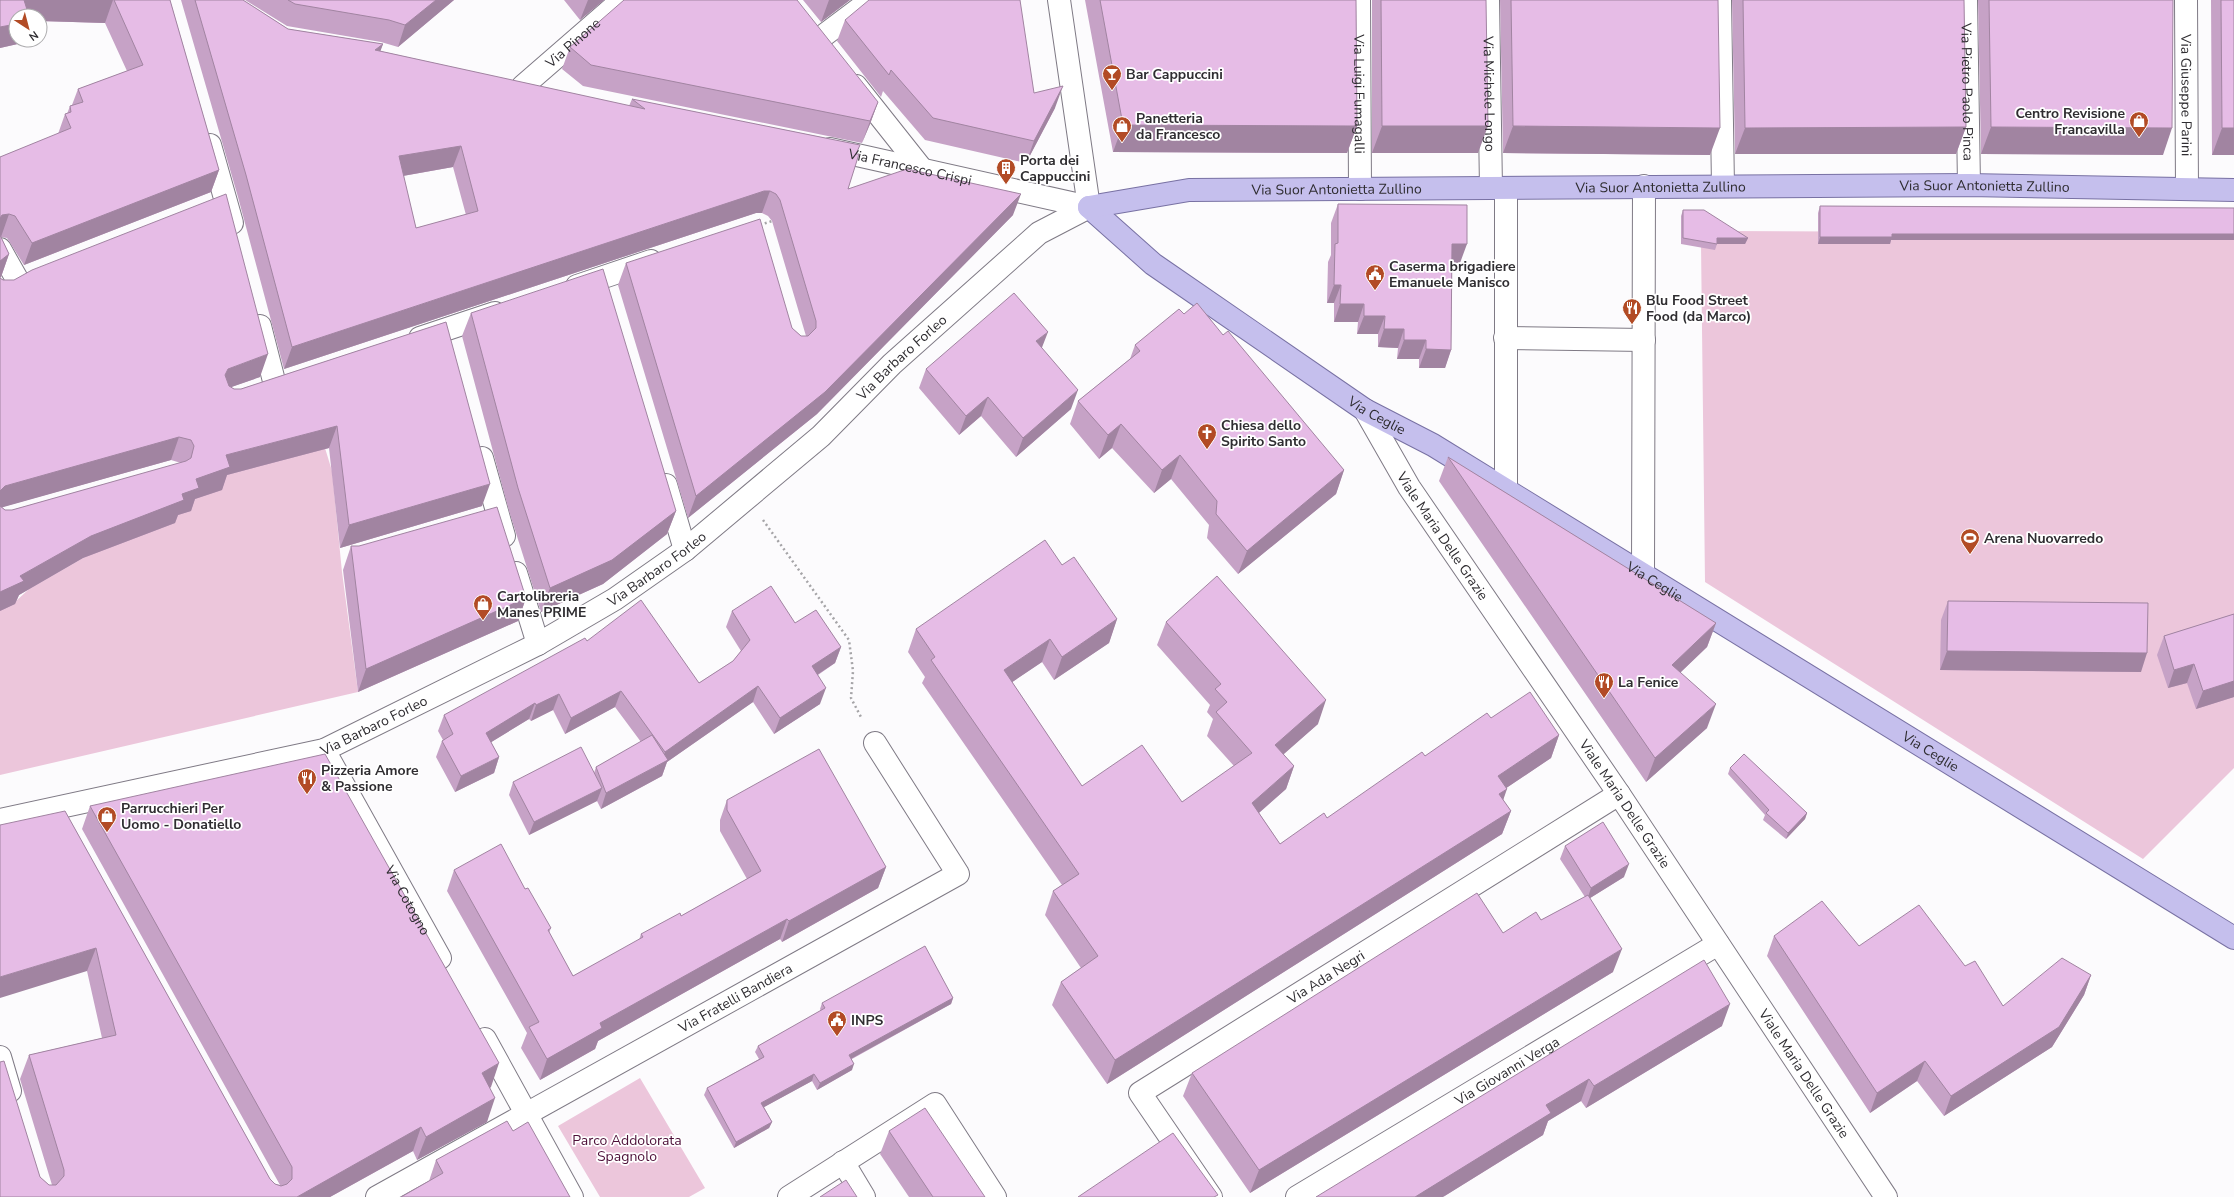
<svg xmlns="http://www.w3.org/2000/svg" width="2234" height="1197" viewBox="0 0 2234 1197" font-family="'Nunito Sans',sans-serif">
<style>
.green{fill:#ecc6db}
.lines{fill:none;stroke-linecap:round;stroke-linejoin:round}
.minor-casing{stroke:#7f7a85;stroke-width:24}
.major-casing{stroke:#7871a3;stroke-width:24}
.path{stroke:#a5a4a7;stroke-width:2.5;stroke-dasharray:2 3;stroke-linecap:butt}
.minor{stroke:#fff;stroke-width:22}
.major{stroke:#c5bfed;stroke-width:22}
.wall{fill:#c6a2c6;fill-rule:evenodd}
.shaded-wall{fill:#a184a1}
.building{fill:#e6bce6;stroke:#a184a1;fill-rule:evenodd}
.labels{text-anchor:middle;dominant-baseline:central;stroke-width:3.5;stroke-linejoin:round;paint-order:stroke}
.street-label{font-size:14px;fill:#2f2d31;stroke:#fff}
.poi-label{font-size:14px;font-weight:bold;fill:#2f2d31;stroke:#fff;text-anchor:start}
.park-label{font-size:14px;fill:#4d0f38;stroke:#fff}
</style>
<rect width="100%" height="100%" fill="#fcfbfd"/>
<path class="green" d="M1725 231 2234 233V768L2143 859 1705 582 1701 244Z
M325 448 332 471 342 572 358 692 0 775V582L15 602 29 589 83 558 173 517 188 502 218 477Z
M640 1078 705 1188 689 1197H600L558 1126Z"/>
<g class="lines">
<defs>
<g id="minor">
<path d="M1059 0 1089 207"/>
<path id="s1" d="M1359 0 1360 189"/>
<path id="s2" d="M1488 0 1491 188"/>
<path d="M1720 0 1723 186"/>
<path id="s3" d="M1966 0 1969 185"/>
<path id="s4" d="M2186 0 2187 189"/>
<path d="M819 39 871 0"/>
<path id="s5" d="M523 86 622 0"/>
<path d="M856 86 921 168"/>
<path d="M210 145 232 223"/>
<path id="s6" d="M830 149 1089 207"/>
<path d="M1506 189V491"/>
<path d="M0 249 18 281"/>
<path d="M577 286 651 261"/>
<path d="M260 326 275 385"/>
<path d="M420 338 495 313"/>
<path d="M1505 338 1644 340"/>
<path id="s7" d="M1365 410 1409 487 1619 794 1886 1197"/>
<path d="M482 458 504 536"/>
<path d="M666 485 685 550"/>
<path d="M516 573 538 644"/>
<path d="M1643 574 1644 186"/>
<path id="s8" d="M324 750 440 958"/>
<path id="s9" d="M0 820 324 750 538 644 615 599 685 550 821 436 892 364 1039 233 1089 207"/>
<path d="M485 1039 572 1197"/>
<path d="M0 1057 10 1091"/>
<path d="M843 1162 864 1197"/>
<path id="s10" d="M377 1197 958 874 875 743"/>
<path d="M789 1197 935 1104 995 1197"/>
<path id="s11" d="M1211 1197 1140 1093 1619 794"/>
<path id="s12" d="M1297 1197 1718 944"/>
</g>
<g id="major">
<path id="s13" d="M1089 207 1153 264 1365 410 1433 445 2234 938"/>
<path id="s14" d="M1089 207 1189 190 1969 185 2234 190"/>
</g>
</defs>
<use href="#minor" class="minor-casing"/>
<use href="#major" class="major-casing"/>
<path class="path" d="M760 225 775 220
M763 520 849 640 853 671 851 698 862 719"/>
<use href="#minor" class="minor"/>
<use href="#major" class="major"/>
</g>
<path class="wall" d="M0 0H170L219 170 211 192 24 265 7 238 1 237 9 254 1 277 0 278V157L58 134 65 114H67L70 106 72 105 78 89 127 71 105 23 40 21V16H16V40H24L22 43 0 48Z
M181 0H243L288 29 383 44 380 51 629 106 632 99 860 145 856 154 848 189 1013 215 817 414 688 518 618 285 626 263 792 328 801 336H806L772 221 768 216 762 213H756L284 369 238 197ZM453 167 466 215 416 228 403 176Z
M245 0H454L398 47 381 42 287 26Z
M564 0H604L580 20Z
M803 0H850L821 22Z
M1085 0H1356L1357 126 1347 153 1113 152Z
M1372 0H1486L1478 153H1372Z
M1500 0H1718L1710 155 1503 153Z
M1732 0H1964L1966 127 1956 154H1735Z
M1978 0H2173L2163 155 1981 154Z
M2211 0H2234V155H2212Z
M845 20 1034 93 1055 108 1026 163 925 140 883 91 881 97 837 41Z
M570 47 878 102 870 124 862 143 583 86 562 69Z
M1338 204 1460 263H1452L1451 350 1445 368H1419V359H1397L1398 348 1378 347V334H1357L1358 322H1334V303H1327L1328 262 1331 255V223Z
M1820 206 2234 208V240H1891L1890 244H1818V213Z
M1683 210 1748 238 1745 244H1717L1715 250 1681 244V216Z
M0 278 3 280 260 377 231 387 234 389H241L446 322 482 506 340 548 329 448 227 475 222 490 195 499 191 511 178 515 175 523 83 558 19 595 15 604 0 611ZM171 460 181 463 12 510H5L2 507Z
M471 313 676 511 667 534 603 584 541 612 509 511 462 336Z
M1184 314 1223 335 1344 470 1336 494 1238 574 1207 538 1209 525 1171 479 1154 493 1112 448 1099 459 1070 424 1078 401 1130 359 1135 345Z
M1042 348 1071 409 1016 457 981 416 959 435 919 388 926 369Z
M1448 457 1716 623 1707 647 1680 673 1707 728 1646 782 1439 481Z
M351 546 526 598 518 621 358 692 343 570Z
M1062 565 1117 619 1109 643 1054 680 1042 662 1012 682 1082 786 1182 802 1234 766 1207 736 1213 719 1207 712 1210 705 1157 645 1166 622 1318 724 1283 754 1294 766 1286 789 1259 813 1280 844 1327 818 1425 756 1491 718 1559 735 1551 758 1506 788 1503 800 1511 811 1502 834 1107 1084 1052 1005 1061 982 1081 968 1045 915 1053 891 1062 885 922 683 925 677 908 652 916 629Z
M1948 601 2141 672 1940 670 1941 620Z
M732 611 795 623 841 647 835 663 818 675 820 704 774 734 753 702 667 762 662 776 601 809 597 801 529 835 509 795 513 782 594 773 596 767 641 742 615 707 565 734 553 710 531 721 529 719 491 742 499 757 494 773 455 792 436 757 442 741 443 740 438 731 444 715 587 641 699 683 733 661 741 651 726 627Z
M2234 614V697L2196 709 2187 683 2168 688 2157 655 2164 636Z
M1730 768 1807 813 1805 819 1786 839 1763 820 1765 815 1728 774Z
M727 800 886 867 878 888 782 942 780 939 598 1041 595 1049 540 1080 521 1048 527 1033 447 891 454 870 525 889 551 928 549 933 573 976 639 940 641 934 681 916 747 879 720 831V820Z
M90 806 491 1087 490 1088 487 1122 417 1160 413 1151 330 1197H0L40 1177 49 1185H52L20 1079 29 1055 102 1038 87 971 65 811 270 1179 275 1184 280 1185 82 829Z
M1565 846 1624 877 1590 898 1613 972 1250 1193 1183 1096 1192 1073 1503 933 1541 920 1585 897 1560 859Z
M1774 936 1859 946 1965 966 2003 1006 2091 975 2084 995 2052 1047 1944 1116 1917 1081 1870 1113 1767 956Z
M1704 960 1722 1026 1586 1108 1581 1101 1548 1121 1543 1135 1443 1197Z
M953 998 951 1004 852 1059V1070L817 1090 812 1081 764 1107 772 1122 769 1128 734 1148 704 1095 707 1088 759 1059 755 1052 758 1046 821 1011 820 1009 822 1003Z
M513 1131 570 1197 429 1181 436 1160Z
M889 1131 985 1197H909L880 1154Z"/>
<path class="shaded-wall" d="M23 0H113L105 23 40 21V16H17Z
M436 0H454L398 47 405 25Z
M588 0H604L580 20Z
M829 0H850L821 22Z
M16 24V40H24L22 43 0 48V27Z
M383 44 375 66V50Z
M1063 86 1055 108 1026 163 1034 141Z
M878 102 870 124 862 143 870 121Z
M1123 125 1357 126 1347 153 1113 152Z
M1382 126H1488L1478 153H1372Z
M1513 126 1720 128 1710 155 1503 153Z
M1966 127 1956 154H1735L1745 128Z
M1991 127 2172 128 2163 155 1981 154Z
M2222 128H2234V155H2212Z
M461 146 453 167 391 178 399 156Z
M219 170 211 192 24 265 32 243Z
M764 191H770L762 213H756L284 369 292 347Z
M1021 194 1013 215 817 414 688 518 696 496Z
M9 214 1 237H0V218L2 215Z
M1892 234H2234V240H1891L1890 244H1818L1820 237Z
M1717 238H1748L1745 244H1717Z
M1452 244H1467L1460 263H1445Z
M9 254 1 277 0 278V261Z
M1334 285H1341L1334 303H1327Z
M1340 304H1364L1358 322H1334Z
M1364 316H1385L1378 334H1357Z
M1384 329H1404L1398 348 1378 347Z
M1048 332 1041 350 1036 341Z
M1404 340H1426L1419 359H1397Z
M1426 349 1451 350 1445 368H1419Z
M268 354 260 377 220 391 225 375 228 369Z
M1078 390 1071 409 1016 457 1023 438Z
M988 397 981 416 959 435 966 416Z
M1121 424 1112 448 1099 459 1108 435Z
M337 426 329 448 227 475 222 490 195 499 191 511 178 515 175 523 83 558 19 595 15 604 0 611V592L20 576 91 536 182 494 196 479 226 455Z
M179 437 171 460 0 508V491L5 486Z
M1180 455 1171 479 1154 493 1162 470Z
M1344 470 1336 494 1238 574 1247 551Z
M490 484 482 506 340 548 349 525Z
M676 511 667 534 603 584 541 612 550 588Z
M526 598 518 621 358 692 366 669Z
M1117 619 1109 643 1054 680 1062 657Z
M1716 623 1707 647 1663 689 1672 665Z
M1050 639 1042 662 996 693 1004 670Z
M841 647 835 663 806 682 812 666Z
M1947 651 2147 653 2141 672 1940 670Z
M2194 664 2187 683 2168 688 2174 670Z
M2234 681V697L2196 709 2203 691Z
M758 686 753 702 667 762 662 776 601 809 606 793 661 764 665 752Z
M826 688 820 704 774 734 780 718Z
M621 691 615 707 565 734 571 718Z
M559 694 553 710 531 721 536 705Z
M1326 700 1318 724 1267 769 1275 745Z
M535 703 529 719 480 749 486 733Z
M1716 704 1707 728 1646 782 1655 758Z
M1559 735 1551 758 1490 799 1498 776Z
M499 757 494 773 455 792 461 776Z
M1294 766 1286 789 1244 826 1252 803Z
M602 788 597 801 529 835 534 822Z
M1507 789 1499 812V794Z
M1511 811 1502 834 1107 1084 1115 1060Z
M1807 813 1805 819 1786 839 1788 833Z
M1629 864 1624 877 1587 900 1591 888Z
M886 867 878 888 782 942 789 921Z
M787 919 780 939 598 1041 595 1049 540 1080 547 1059 600 1023Z
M96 948 87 971 0 998V977Z
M1622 949 1613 972 1250 1193 1259 1170Z
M2091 975 2084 995 2052 1047 1944 1116 1951 1096Z
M953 998 951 1004 847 1061 849 1055Z
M1730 1004 1722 1026 1586 1108 1594 1086Z
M1925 1061 1917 1081 1870 1113 1877 1093Z
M499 1063 491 1087 473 1097 482 1073Z
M854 1064 852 1070 817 1090 820 1083Z
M814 1074 812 1081 759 1110 761 1103Z
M1589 1079 1581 1101 1548 1121 1543 1135 1443 1197H1415L1546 1105Z
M495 1098 487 1122 417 1160 426 1137Z
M772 1122 769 1128 734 1148 736 1142Z
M421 1127 413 1151 330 1197H297Z"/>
<path class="building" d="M0 0H24L29 16H16V24L0 27Z
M114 0H170L219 170 32 243 15 216 9 214 2 215 0 218V157L71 128 65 114 71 112 70 106 83 102 78 89 143 65Z
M195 0H243L288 29 383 44 375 50 645 109 632 99 860 145 856 154H859L848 189 907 169 1021 194 825 392 696 496 626 263 760 219 792 328 801 336H808L816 328V321L780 200 776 194 770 191H764L292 347 246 175ZM461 146 478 211 416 228 399 156Z
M288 0H436L405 25 389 20 295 4Z
M624 0H797L878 102 870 121 591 65 570 47Z
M869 0H1020L1034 93 1063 86 1034 141 933 118 891 70 889 75 845 20Z
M1100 0H1356L1357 126 1123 125Z
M1381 0H1486L1488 126H1382Z
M1511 0H1718L1720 128 1513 126Z
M1743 0H1964L1966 127 1745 128Z
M1989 0H2173L2172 128 1991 127Z
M2221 0H2234V128H2222Z
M226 194 268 354 228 369 225 375 229 386 234 389H241L446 322 490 484 349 525 337 426 226 455 230 467 196 479 199 488 182 494 184 500 91 536 20 576 24 581 0 592V506L5 510H12L186 461 191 458 194 446 191 440 179 437 5 486 0 491V278L3 280H14L32 270Z
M1338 204 1467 205V244H1452L1451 350 1426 349V340H1404V329H1384L1385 316H1364V304H1340L1341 285H1334L1335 244 1338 243Z
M1820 206 2234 208V234H1892V237H1820Z
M1683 210H1704L1748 238H1717V244L1683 238Z
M0 235 9 254 0 261Z
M603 269 676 511 612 560 550 588 518 488 471 313Z
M1014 293 1048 332 1036 341 1078 390 1023 438 988 397 966 416 926 369Z
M1197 303 1223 335 1228 331 1344 470 1247 551 1216 514 1217 501 1180 455 1162 470 1121 424 1108 435 1078 401 1140 351 1135 345 1179 309 1184 314Z
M1448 457 1716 623 1672 665 1716 704 1655 758Z
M497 507 526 598 366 669 351 546H359Z
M1045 540 1062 565 1074 557 1117 619 1062 657 1050 639 1004 670 1082 786 1142 745 1182 802 1252 753 1216 712 1227 702 1215 689 1221 684 1166 622 1217 576 1326 700 1275 745 1294 766 1252 803 1280 844 1324 813 1327 818 1422 752 1425 756 1487 713 1491 718 1530 692 1559 735 1498 776 1507 789 1499 794 1511 811 1115 1060 1061 982 1098 956 1053 891 1079 874 931 660 935 657 916 629Z
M771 586 795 623 816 610 841 647 812 666 826 688 780 718 758 686 665 752 621 691 571 718 559 694 536 705 535 703 486 733 499 757 461 776 442 741 453 734 444 715 585 638 587 641 641 600 699 683 733 661 750 640 732 611Z
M1948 601 2148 603 2147 653 1947 651Z
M2234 614V681L2203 691 2194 664 2174 670 2164 636Z
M652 735 668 760 606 793 596 767Z
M581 747 602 788 534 822 513 782Z
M819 749 886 867 789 921 787 919 600 1023 602 1028 547 1059 529 1027 539 1022 454 870 501 844 525 889 528 888 551 928 548 930 573 976 643 937 641 934 680 913 681 916 761 871 727 810V800Z
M325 754 499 1063 482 1073 495 1098 426 1137 421 1127 297 1197H0V1062L4 1061 40 1177 49 1185H56L64 1176V1170L29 1055 116 1035 96 948 0 977V825L65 811 270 1179 275 1184 281 1186 287 1184 292 1179V1167L90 806Z
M1744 754 1807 813 1788 833 1766 813 1769 810 1730 768Z
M1603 822 1629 864 1591 888 1565 846Z
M1477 893 1503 933 1536 912 1541 920 1588 895 1622 949 1259 1170 1192 1073Z
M1822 901 1859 946 1919 905 1965 966 1975 961 2003 1006 2062 958 2091 975 2059 1027 1951 1096 1925 1061 1877 1093 1774 936Z
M925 946 953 998 849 1055 854 1064 820 1083 814 1074 761 1103 772 1122 736 1142 707 1088 764 1057 758 1046 825 1008 822 1003Z
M1704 960 1730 1004 1594 1086 1589 1079 1546 1105 1551 1113 1415 1197H1316Z
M925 1108 985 1197H933L889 1131Z
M507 1121 513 1131 528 1122 570 1197H401L443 1173 436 1160Z
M1173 1133 1218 1195 1214 1197H1078Z
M846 1180 857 1197H820Z"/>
<defs>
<symbol id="bar-pin" viewBox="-11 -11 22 30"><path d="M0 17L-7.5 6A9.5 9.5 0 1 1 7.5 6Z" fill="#b24b25" stroke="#fff"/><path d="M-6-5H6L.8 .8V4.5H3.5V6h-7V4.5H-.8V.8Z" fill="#fff"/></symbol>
<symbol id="shop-pin" viewBox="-11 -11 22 30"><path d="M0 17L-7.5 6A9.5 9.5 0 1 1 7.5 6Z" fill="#b24b25" stroke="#fff"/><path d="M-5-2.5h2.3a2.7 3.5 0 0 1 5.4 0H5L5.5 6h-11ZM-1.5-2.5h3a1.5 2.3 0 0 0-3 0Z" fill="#fff"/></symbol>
<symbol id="building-pin" viewBox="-11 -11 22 30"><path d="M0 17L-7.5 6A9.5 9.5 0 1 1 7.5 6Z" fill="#b24b25" stroke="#fff"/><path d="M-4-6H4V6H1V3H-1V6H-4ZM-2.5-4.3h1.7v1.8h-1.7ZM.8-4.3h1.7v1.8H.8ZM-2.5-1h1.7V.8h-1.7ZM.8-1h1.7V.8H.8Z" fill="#fff"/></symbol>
<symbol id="civic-pin" viewBox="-11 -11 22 30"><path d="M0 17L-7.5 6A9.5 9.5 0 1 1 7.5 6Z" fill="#b24b25" stroke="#fff"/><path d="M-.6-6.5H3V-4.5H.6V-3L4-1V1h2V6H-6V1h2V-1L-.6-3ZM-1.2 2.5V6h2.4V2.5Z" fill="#fff"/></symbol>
<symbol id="restaurant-pin" viewBox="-11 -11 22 30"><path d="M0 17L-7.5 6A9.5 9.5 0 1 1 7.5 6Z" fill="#b24b25" stroke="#fff"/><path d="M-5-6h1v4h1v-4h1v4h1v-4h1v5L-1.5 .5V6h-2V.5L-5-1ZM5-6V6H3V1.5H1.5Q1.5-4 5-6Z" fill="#fff"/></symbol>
<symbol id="church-pin" viewBox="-11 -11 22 30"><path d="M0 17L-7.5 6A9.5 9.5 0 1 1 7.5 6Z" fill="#b24b25" stroke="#fff"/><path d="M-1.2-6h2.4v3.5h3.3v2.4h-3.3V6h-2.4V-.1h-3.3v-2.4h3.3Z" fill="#fff"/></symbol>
<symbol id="stadium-pin" viewBox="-11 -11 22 30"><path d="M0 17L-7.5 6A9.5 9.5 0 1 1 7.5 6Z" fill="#b24b25" stroke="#fff"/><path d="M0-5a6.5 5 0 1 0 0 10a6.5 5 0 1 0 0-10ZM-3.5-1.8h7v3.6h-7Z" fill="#fff"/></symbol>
</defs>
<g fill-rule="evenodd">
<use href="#bar-pin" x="1101" y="63" width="22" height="30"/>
<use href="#shop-pin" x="2128" y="110" width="22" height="30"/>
<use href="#shop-pin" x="1111" y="115" width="22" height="30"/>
<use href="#building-pin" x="995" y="157" width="22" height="30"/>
<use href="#civic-pin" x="1364" y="263" width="22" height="30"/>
<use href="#restaurant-pin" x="1621" y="297" width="22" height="30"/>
<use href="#church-pin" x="1196" y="422" width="22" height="30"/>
<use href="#stadium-pin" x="1959" y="527" width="22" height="30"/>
<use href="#shop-pin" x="472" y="593" width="22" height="30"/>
<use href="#restaurant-pin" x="1593" y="671" width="22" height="30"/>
<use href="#restaurant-pin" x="296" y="767" width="22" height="30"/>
<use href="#shop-pin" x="96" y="805" width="22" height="30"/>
<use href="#civic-pin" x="826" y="1009" width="22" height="30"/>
</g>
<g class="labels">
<g class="street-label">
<text stroke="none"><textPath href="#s5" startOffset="66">Via Pinone</textPath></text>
<text stroke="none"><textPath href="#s3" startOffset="92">Via Pietro Paolo Pinca</textPath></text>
<text stroke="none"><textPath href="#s1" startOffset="94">Via Luigi Fumagalli</textPath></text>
<text stroke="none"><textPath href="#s2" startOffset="94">Via Michele Longo</textPath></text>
<text stroke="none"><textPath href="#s4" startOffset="95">Via Giuseppe Parini</textPath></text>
<text stroke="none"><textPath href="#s6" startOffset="82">Via Francesco Crispi</textPath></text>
<text stroke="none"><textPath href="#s14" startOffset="897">Via Suor Antonietta Zullino</textPath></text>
<text stroke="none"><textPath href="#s14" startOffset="573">Via Suor Antonietta Zullino</textPath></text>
<text stroke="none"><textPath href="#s14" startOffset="249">Via Suor Antonietta Zullino</textPath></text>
<text stroke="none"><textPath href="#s9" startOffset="1035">Via Barbaro Forleo</textPath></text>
<text stroke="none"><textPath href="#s13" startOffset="356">Via Ceglie</textPath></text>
<text stroke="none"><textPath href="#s7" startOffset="148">Viale Maria Delle Grazie</textPath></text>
<text stroke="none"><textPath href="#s9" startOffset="711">Via Barbaro Forleo</textPath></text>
<text stroke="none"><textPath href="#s13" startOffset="680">Via Ceglie</textPath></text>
<text stroke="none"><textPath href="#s9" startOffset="387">Via Barbaro Forleo</textPath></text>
<text stroke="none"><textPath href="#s13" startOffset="1004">Via Ceglie</textPath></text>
<text stroke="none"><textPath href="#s7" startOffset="472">Viale Maria Delle Grazie</textPath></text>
<text stroke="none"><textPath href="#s8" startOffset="172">Via Cotogno</textPath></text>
<text stroke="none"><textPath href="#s11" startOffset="345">Via Ada Negri</textPath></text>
<text stroke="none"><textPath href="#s10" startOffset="410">Via Fratelli Bandiera</textPath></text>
<text stroke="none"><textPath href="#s12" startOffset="245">Via Giovanni Verga</textPath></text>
<text stroke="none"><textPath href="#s7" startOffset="796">Viale Maria Delle Grazie</textPath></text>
</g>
<g class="poi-label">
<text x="1126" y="74">Bar Cappuccini</text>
<text x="2125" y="113" text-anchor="end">Centro Revisione<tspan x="2125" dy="16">Francavilla</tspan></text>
<text x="1136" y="118">Panetteria<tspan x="1136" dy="16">da Francesco</tspan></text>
<text x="1020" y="160">Porta dei<tspan x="1020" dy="16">Cappuccini</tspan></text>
<text x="1389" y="266">Caserma brigadiere<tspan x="1389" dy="16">Emanuele Manisco</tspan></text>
<text x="1646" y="300">Blu Food Street<tspan x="1646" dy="16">Food (da Marco)</tspan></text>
<text x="1221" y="425">Chiesa dello<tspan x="1221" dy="16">Spirito Santo</tspan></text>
<text x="1984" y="538">Arena Nuovarredo</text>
<text x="497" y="596">Cartolibreria<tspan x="497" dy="16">Manes PRIME</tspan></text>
<text x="1618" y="682">La Fenice</text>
<text x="321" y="770">Pizzeria Amore<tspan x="321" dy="16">&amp; Passione</tspan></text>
<text x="121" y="808">Parrucchieri Per<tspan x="121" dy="16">Uomo - Donatiello</tspan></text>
<text x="851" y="1020">INPS</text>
</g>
<g class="park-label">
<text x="627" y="1140">Parco Addolorata<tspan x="627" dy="16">Spagnolo</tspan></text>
</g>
</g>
<g transform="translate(28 28) rotate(144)"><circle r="19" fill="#ffffff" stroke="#acabad"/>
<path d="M0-3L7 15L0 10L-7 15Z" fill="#b24b25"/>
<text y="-6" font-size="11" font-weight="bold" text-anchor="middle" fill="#2f2d31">N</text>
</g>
</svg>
